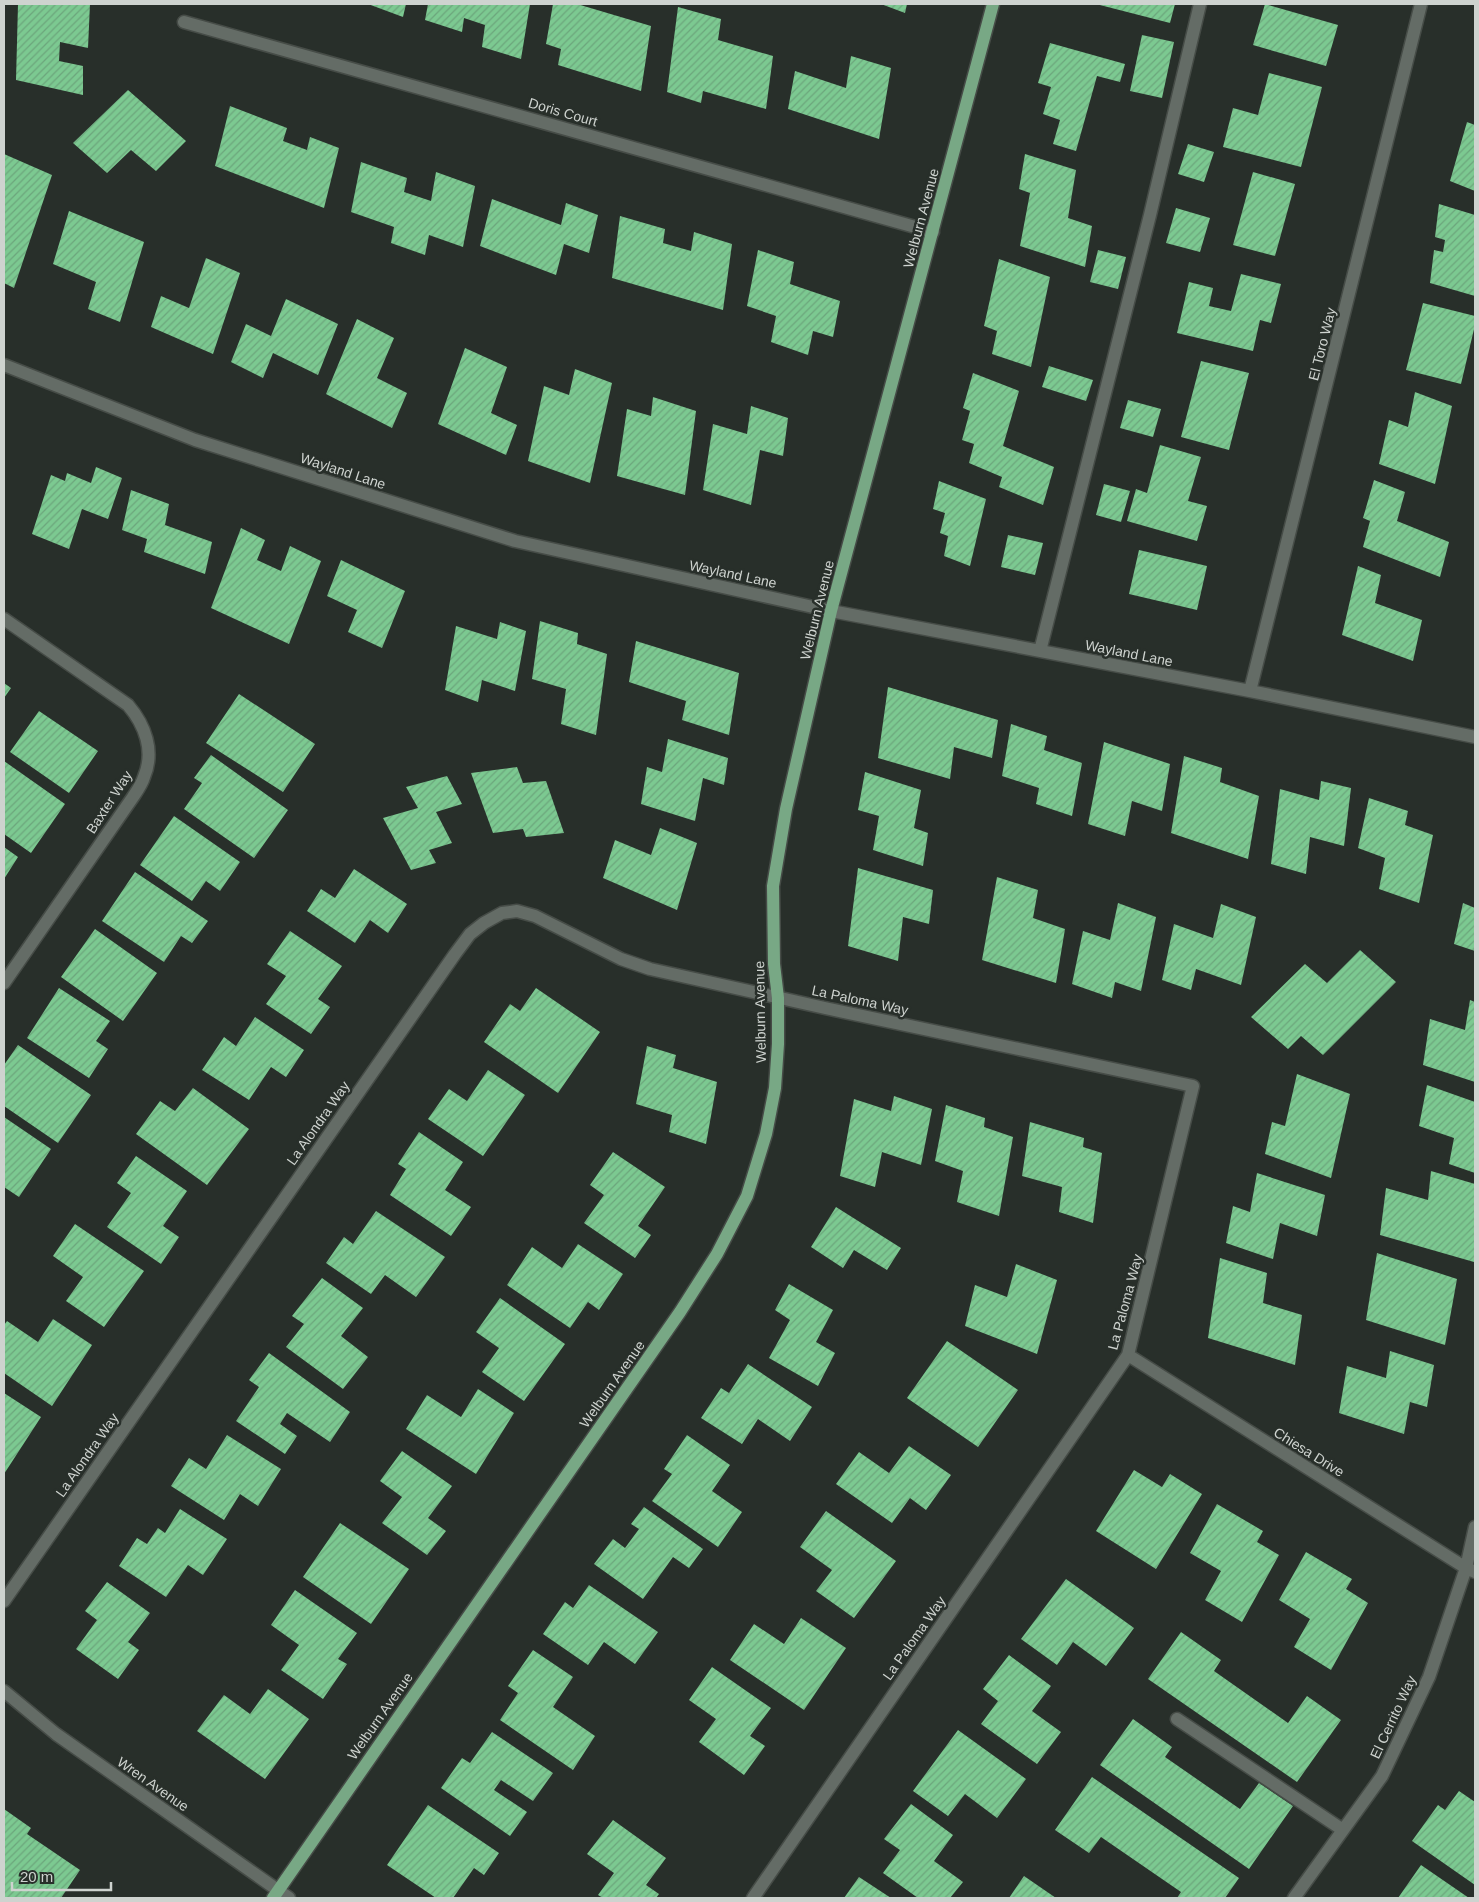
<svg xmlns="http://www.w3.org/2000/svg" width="1479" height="1902" viewBox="0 0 1479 1902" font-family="Helvetica,sans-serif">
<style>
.building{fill:url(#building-hatch)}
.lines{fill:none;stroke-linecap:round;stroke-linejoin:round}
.minor-casing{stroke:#464c47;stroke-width:15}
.major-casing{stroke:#464c47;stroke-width:15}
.minor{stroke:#646c66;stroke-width:12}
.major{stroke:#78a885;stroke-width:12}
.labels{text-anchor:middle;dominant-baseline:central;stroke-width:5;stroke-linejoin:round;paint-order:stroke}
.street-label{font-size:14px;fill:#ced3cf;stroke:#282f2a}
</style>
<defs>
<pattern id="building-hatch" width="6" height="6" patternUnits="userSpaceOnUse" patternTransform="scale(1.25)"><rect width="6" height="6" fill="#7cc991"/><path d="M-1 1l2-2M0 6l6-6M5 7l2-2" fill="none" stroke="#6ca67c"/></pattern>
</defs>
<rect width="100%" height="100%" fill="#282f2a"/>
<path class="building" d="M18 4H90L88 48 60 42 59 61 83 66V95L16 80Z
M368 4H406L403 17Z
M428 4H530L521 59 482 47 485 25 464 18 462 32 425 20Z
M553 4H577L651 26 641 91 558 65 561 49 546 44Z
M881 4H907L905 13Z
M1096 4H1175L1170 23Z
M1265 4 1338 25 1326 66 1253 45Z
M678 7 721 19 718 40 773 56 766 109 703 91 701 103 667 92Z
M1142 35 1174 42 1162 98 1130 91Z
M1050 43 1125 64 1120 82 1097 76 1076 151 1053 144 1060 120 1043 114 1051 87 1038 83Z
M851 56 891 68 879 139 788 109 795 71 846 88Z
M1269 73 1322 87 1301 167 1223 147 1233 108 1258 115Z
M128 90 186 141 156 171 131 150 107 173 73 143Z
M230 106 287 128 283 141 307 150 310 137 339 148 324 208 215 166Z
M1467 122 1475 125V191L1450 181Z
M1188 144 1214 152 1204 182 1178 174Z
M4 154 52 175 14 288 4 283Z
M1025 154 1076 170 1068 218 1092 226 1085 267 1020 246 1030 193 1019 189Z
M361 162 407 178 404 192 431 201 436 172 475 186 463 247 429 235 425 255 391 243 394 227 351 212Z
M1253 172 1295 184 1275 256 1233 245Z
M492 199 561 225 566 203 598 215 589 253 564 244 556 275 480 246Z
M1439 204 1475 215V296L1430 283 1434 250 1443 252 1445 240 1435 237Z
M1176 208 1210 218 1200 252 1166 243Z
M69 211 144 242 120 322 88 309 96 282 53 264Z
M620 216 665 229 663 243 691 251 694 232 732 244 723 310 612 278Z
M758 250 794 262 790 284 840 301 833 337 813 331 808 355 771 342 776 316 747 306Z
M1098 250 1126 257 1118 289 1090 282Z
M206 258 240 273 213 354 151 327 161 296 189 308Z
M999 259 1050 277 1031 367 992 354 997 331 984 326Z
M1241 274 1281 284 1271 323 1260 320 1253 351 1177 333 1189 282 1213 288 1209 306 1231 311Z
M286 299 338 324 318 375 273 353 263 378 231 362 246 324 271 336Z
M1423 303 1475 316V325L1461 384 1406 370Z
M357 319 394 338 377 378 407 393 392 428 326 394Z
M465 348 507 367 491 413 517 425 506 455 438 424Z
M1201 361 1249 373 1229 450 1181 437Z
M1049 366 1093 380 1086 401 1042 387Z
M575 369 612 383 590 483 528 461 544 386 569 395Z
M973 373 1019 391 1003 446 1054 467 1043 505 999 487 1002 477 969 463 974 444 962 440 970 411 963 408Z
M1415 392 1452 406 1435 484 1379 464 1389 420 1408 427Z
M653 397 696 411 685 495 617 476 627 409 651 416Z
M1128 400 1161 409 1153 437 1120 428Z
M751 406 788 418 783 456 760 450 751 505 703 490 713 424 747 434Z
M1160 445 1201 457 1188 501 1207 506 1197 541 1127 521 1136 489 1147 493Z
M96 467 122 478 108 519 82 509 69 549 32 534 51 475 65 481 67 473 91 483Z
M1374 480 1405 492 1397 521 1449 542 1440 577 1363 547 1370 521 1363 518Z
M939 481 986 499 970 566 944 556 948 536 940 533 945 513 933 509Z
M1104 484 1130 491 1121 522 1096 515Z
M131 490 169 504 165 525 212 542 205 574 144 552 147 539 122 530Z
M241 528 265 540 257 560 281 571 290 546 321 561 289 644 211 608Z
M1008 535 1043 543 1035 575 1001 567Z
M1139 550 1207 566 1197 610 1129 594Z
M341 560 405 591 382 648 348 632 357 610 327 596Z
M1358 566 1381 575 1375 603 1422 620 1413 661 1342 635Z
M540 621 578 633 577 644 607 654 596 735 561 724 566 689 532 679Z
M500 622 526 631 515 691 482 680 478 702 445 690 456 626 497 639Z
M636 641 739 673 729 735 682 720 686 701 629 682Z
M4 683 11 688 4 698Z
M888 687 998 720 992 758 954 747 950 779 878 758Z
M239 694 315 744 283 792 206 743Z
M39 711 98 751 69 793 10 752Z
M1011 724 1047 736 1044 750 1082 763 1072 816 1036 804 1039 788 1002 776Z
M668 739 728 758 724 785 703 778 695 821 641 804 647 767 662 772Z
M1104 742 1170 764 1162 811 1132 801 1125 836 1088 824Z
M211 755 288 810 254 858 184 809 202 783 194 778Z
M1184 756 1222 768 1220 782 1259 796 1248 859 1171 833Z
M4 761 65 804 31 853 4 834Z
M517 767 523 783 546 781 564 833 526 837 523 829 493 833 471 773Z
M865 772 921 790 914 828 928 833 923 866 873 850 879 816 858 810Z
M447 776 462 804 436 812 452 843 429 850 436 863 411 870 383 818 418 808 406 787Z
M1321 781 1351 788 1344 846 1310 837 1306 874 1271 864 1280 789 1319 800Z
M1369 798 1408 811 1405 825 1433 835 1419 903 1379 889 1385 858 1358 848Z
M174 816 240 862 220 891 206 881 192 901 140 865Z
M660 828 697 843 677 910 603 878 615 840 651 855Z
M4 847 18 857 4 879Z
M858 868 933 890 929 924 903 917 898 961 848 946Z
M354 869 407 904 388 933 370 920 355 943 307 911 321 889 335 898Z
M135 872 208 921 192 943 181 936 164 962 102 921Z
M997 877 1038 890 1033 918 1065 929 1056 983 982 960Z
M1118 903 1156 917 1141 991 1115 982 1112 998 1072 984 1083 931 1110 940Z
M1463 903 1475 908V951L1454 944Z
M1221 904 1256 917 1241 985 1196 969 1191 990 1162 980 1174 924 1213 938Z
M95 929 157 973 123 1021 61 977Z
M290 931 342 966 318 999 330 1007 311 1034 266 1004 286 976 267 964Z
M1360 950 1396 982 1323 1055 1301 1036 1288 1049 1251 1017 1305 964 1327 983Z
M59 988 110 1021 96 1041 108 1049 89 1078 27 1038Z
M536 988 600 1032 558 1093 484 1042 510 1004 520 1011Z
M1470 1000 1475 1002V1082L1423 1065 1430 1019 1465 1030Z
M255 1017 304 1050 286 1077 271 1067 249 1100 202 1070 224 1037 236 1046Z
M18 1045 91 1095 58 1143 4 1106V1065Z
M647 1046 676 1055 673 1068 717 1082 706 1144 669 1132 672 1115 636 1104Z
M488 1070 525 1095 483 1156 428 1119 449 1089 467 1101Z
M1297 1074 1350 1094 1331 1178 1265 1154 1272 1122 1285 1126Z
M1427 1085 1475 1102V1173L1449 1164 1454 1138 1419 1126Z
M193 1088 249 1129 207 1185 136 1134 160 1101 175 1111Z
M894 1096 932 1109 921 1165 882 1152 875 1187 840 1176 854 1099 891 1111Z
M946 1105 985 1118 984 1127 1013 1137 999 1216 957 1202 963 1171 935 1161Z
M4 1117 51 1149 19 1197 4 1187Z
M1030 1122 1084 1138 1083 1147 1102 1153 1093 1223 1059 1212 1062 1187 1022 1176Z
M419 1132 463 1162 445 1190 471 1207 451 1236 390 1195 406 1169 398 1164Z
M613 1152 665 1187 638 1226 651 1235 635 1258 584 1223 604 1195 590 1185Z
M136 1156 187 1191 163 1226 179 1237 161 1264 107 1227 131 1193 117 1183Z
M1431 1171 1475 1184 1474 1262 1380 1235 1386 1188 1428 1200Z
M1257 1173 1325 1195 1317 1236 1280 1223 1273 1259 1226 1243 1233 1206 1250 1212Z
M836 1207 901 1248 887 1270 854 1250 843 1268 811 1247Z
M376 1211 445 1257 416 1297 385 1275 371 1294 326 1263 344 1237 353 1244Z
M75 1224 144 1271 104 1327 66 1301 83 1277 53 1256Z
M578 1244 623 1274 599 1310 588 1302 570 1328 507 1285 532 1247 562 1268Z
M1377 1253 1457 1279 1445 1345 1366 1320Z
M1220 1258 1267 1273 1263 1303 1302 1315 1295 1365 1208 1338Z
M1016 1264 1057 1280 1037 1354 965 1326 975 1285 1007 1297Z
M322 1278 363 1308 341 1336 368 1357 343 1389 286 1347 304 1324 292 1316Z
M789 1284 833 1310 816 1342 835 1353 818 1386 769 1358 790 1320 775 1310Z
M500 1298 565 1344 524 1401 482 1372 499 1348 476 1332Z
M53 1319 92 1345 52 1406 4 1373V1325L7 1321 38 1342Z
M947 1341 1018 1390 978 1447 907 1398Z
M1390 1351 1434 1365 1427 1407 1410 1402 1404 1434 1339 1413 1347 1366 1386 1378Z
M269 1353 350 1412 330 1442 287 1413 280 1424 297 1436 285 1454 236 1421 259 1387 249 1380Z
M748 1364 812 1407 790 1441 758 1419 742 1444 701 1418 721 1388 729 1393Z
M478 1389 514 1413 476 1474 406 1429 427 1395 461 1417Z
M4 1393 41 1417 4 1474Z
M227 1435 281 1469 258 1506 240 1494 224 1520 171 1486 189 1458 206 1469Z
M687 1435 730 1465 712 1491 742 1512 718 1547 652 1501 672 1474 664 1469Z
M909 1446 951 1475 926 1510 910 1498 892 1523 836 1484 859 1452 889 1473Z
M402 1451 452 1486 428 1518 446 1531 427 1555 382 1523 402 1497 380 1481Z
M1134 1470 1162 1487 1170 1474 1202 1494 1156 1569 1096 1531Z
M1217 1504 1263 1531 1257 1542 1279 1555 1242 1622 1205 1600 1221 1571 1190 1553Z
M644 1507 703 1549 689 1568 673 1557 643 1599 594 1564 613 1539 625 1548 639 1529 631 1524Z
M180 1509 227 1539 203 1575 188 1565 166 1597 119 1566 137 1538 147 1544 158 1528 165 1533Z
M826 1511 896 1561 854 1618 816 1591 832 1570 800 1547Z
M340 1523 409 1569 371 1624 303 1577Z
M1306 1552 1352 1579 1346 1589 1368 1603 1331 1670 1294 1647 1310 1619 1279 1600Z
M1066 1579 1134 1628 1106 1666 1073 1642 1057 1665 1021 1639Z
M107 1582 150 1613 128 1642 139 1650 118 1679 76 1649 97 1620 85 1611Z
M589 1585 658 1632 635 1664 604 1642 588 1665 543 1634 565 1602 573 1608Z
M295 1590 357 1633 338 1659 347 1664 323 1699 281 1670 299 1645 271 1625Z
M801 1618 846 1648 804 1710 730 1660 754 1624 784 1644Z
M1181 1632 1221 1660 1214 1671 1288 1723 1307 1696 1341 1720 1297 1782 1148 1679Z
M533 1650 573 1677 553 1707 595 1736 573 1770 500 1720 518 1693 508 1686Z
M1009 1655 1051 1686 1032 1711 1061 1732 1037 1764 981 1724 998 1701 983 1689Z
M712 1667 771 1708 750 1736 765 1746 744 1775 699 1742 716 1719 689 1700Z
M268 1689 309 1719 265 1779 197 1731 224 1695 250 1714Z
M1133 1719 1172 1747 1165 1757 1240 1809 1259 1783 1293 1806 1249 1869 1100 1765Z
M958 1730 1026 1779 997 1818 965 1794 948 1816 913 1791Z
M492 1732 553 1773 533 1801 501 1780 494 1790 527 1812 510 1836 441 1788 462 1758 470 1763Z
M1092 1777 1239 1878 1225 1898H1177L1181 1892 1101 1837 1089 1853 1055 1830Z
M1459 1791 1475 1802V1885L1412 1841 1438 1805 1445 1810Z
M911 1804 953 1835 934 1861 963 1882 950 1898H918L883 1873 900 1850 884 1839Z
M428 1805 499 1853 484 1875 474 1868 453 1898H436L387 1865Z
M4 1809 31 1828 27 1834 80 1870 61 1898H4Z
M613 1820 666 1858 646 1885 659 1894 656 1898H603L598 1895 614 1873 587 1854Z
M1421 1865 1469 1898H1398Z
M1024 1876 1056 1898H1009Z
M859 1877 891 1898H844Z"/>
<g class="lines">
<defs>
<path id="minor" d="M184 22 933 232
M4 365 195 440 515 541 831 611 1250 691 1475 737
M4 619 128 705C145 725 155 751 144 777 142 784 137 791 133 797L4 983
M1040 651 1150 215 1200 4
M1250 691 1421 4
M1128 1355 1466 1568 1475 1572
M4 1601 455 954 470 934 484 923 502 913 517 911 535 916 621 959 650 969 825 1008 1193 1086 1128 1355 753 1898
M4 1691 56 1734 289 1898
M1177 1719 1343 1830
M1294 1898 1382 1776 1429 1677 1466 1568 1475 1527"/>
<path id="major" d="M273 1898 680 1312 717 1254 747 1196 766 1134 775 1088 778 1044V998L774 964 773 886 786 809 831 611 993 4"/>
</defs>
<use href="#minor" class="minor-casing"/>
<use href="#major" class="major-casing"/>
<use href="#minor" class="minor"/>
<use href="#major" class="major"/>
</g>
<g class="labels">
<g class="street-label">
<text transform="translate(563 112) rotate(16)">Doris Court</text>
<text transform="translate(921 218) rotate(-75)">Welburn Avenue</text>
<text transform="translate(1322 344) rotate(-76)">El Toro Way</text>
<text transform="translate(343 471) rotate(18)">Wayland Lane</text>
<text transform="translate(733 574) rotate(12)">Wayland Lane</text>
<text transform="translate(817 610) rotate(-76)">Welburn Avenue</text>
<text transform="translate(1129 653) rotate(11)">Wayland Lane</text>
<text transform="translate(109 802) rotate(-57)">Baxter Way</text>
<text transform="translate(860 1000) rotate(12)">La Paloma Way</text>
<text transform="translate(760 1012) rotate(-91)">Welburn Avenue</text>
<text transform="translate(318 1123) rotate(-55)">La Alondra Way</text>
<text transform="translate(1125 1302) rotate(-75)">La Paloma Way</text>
<text transform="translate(612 1384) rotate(-55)">Welburn Avenue</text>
<text transform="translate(1309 1452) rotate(32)">Chiesa Drive</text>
<text transform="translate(87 1455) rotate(-55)">La Alondra Way</text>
<text transform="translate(914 1638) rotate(-55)">La Paloma Way</text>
<text transform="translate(380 1716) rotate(-55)">Welburn Avenue</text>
<text transform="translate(1393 1717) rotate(-65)">El Cerrito Way</text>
<text transform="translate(153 1784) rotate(35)">Wren Avenue</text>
</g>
</g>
<rect width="1479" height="1902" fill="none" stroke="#ced3cf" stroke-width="10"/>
<path d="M12 1882v8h99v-8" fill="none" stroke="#ced3cf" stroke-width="2.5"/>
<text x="20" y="1882" font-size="15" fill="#ced3cf" stroke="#282f2a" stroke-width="4" paint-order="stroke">20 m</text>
</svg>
